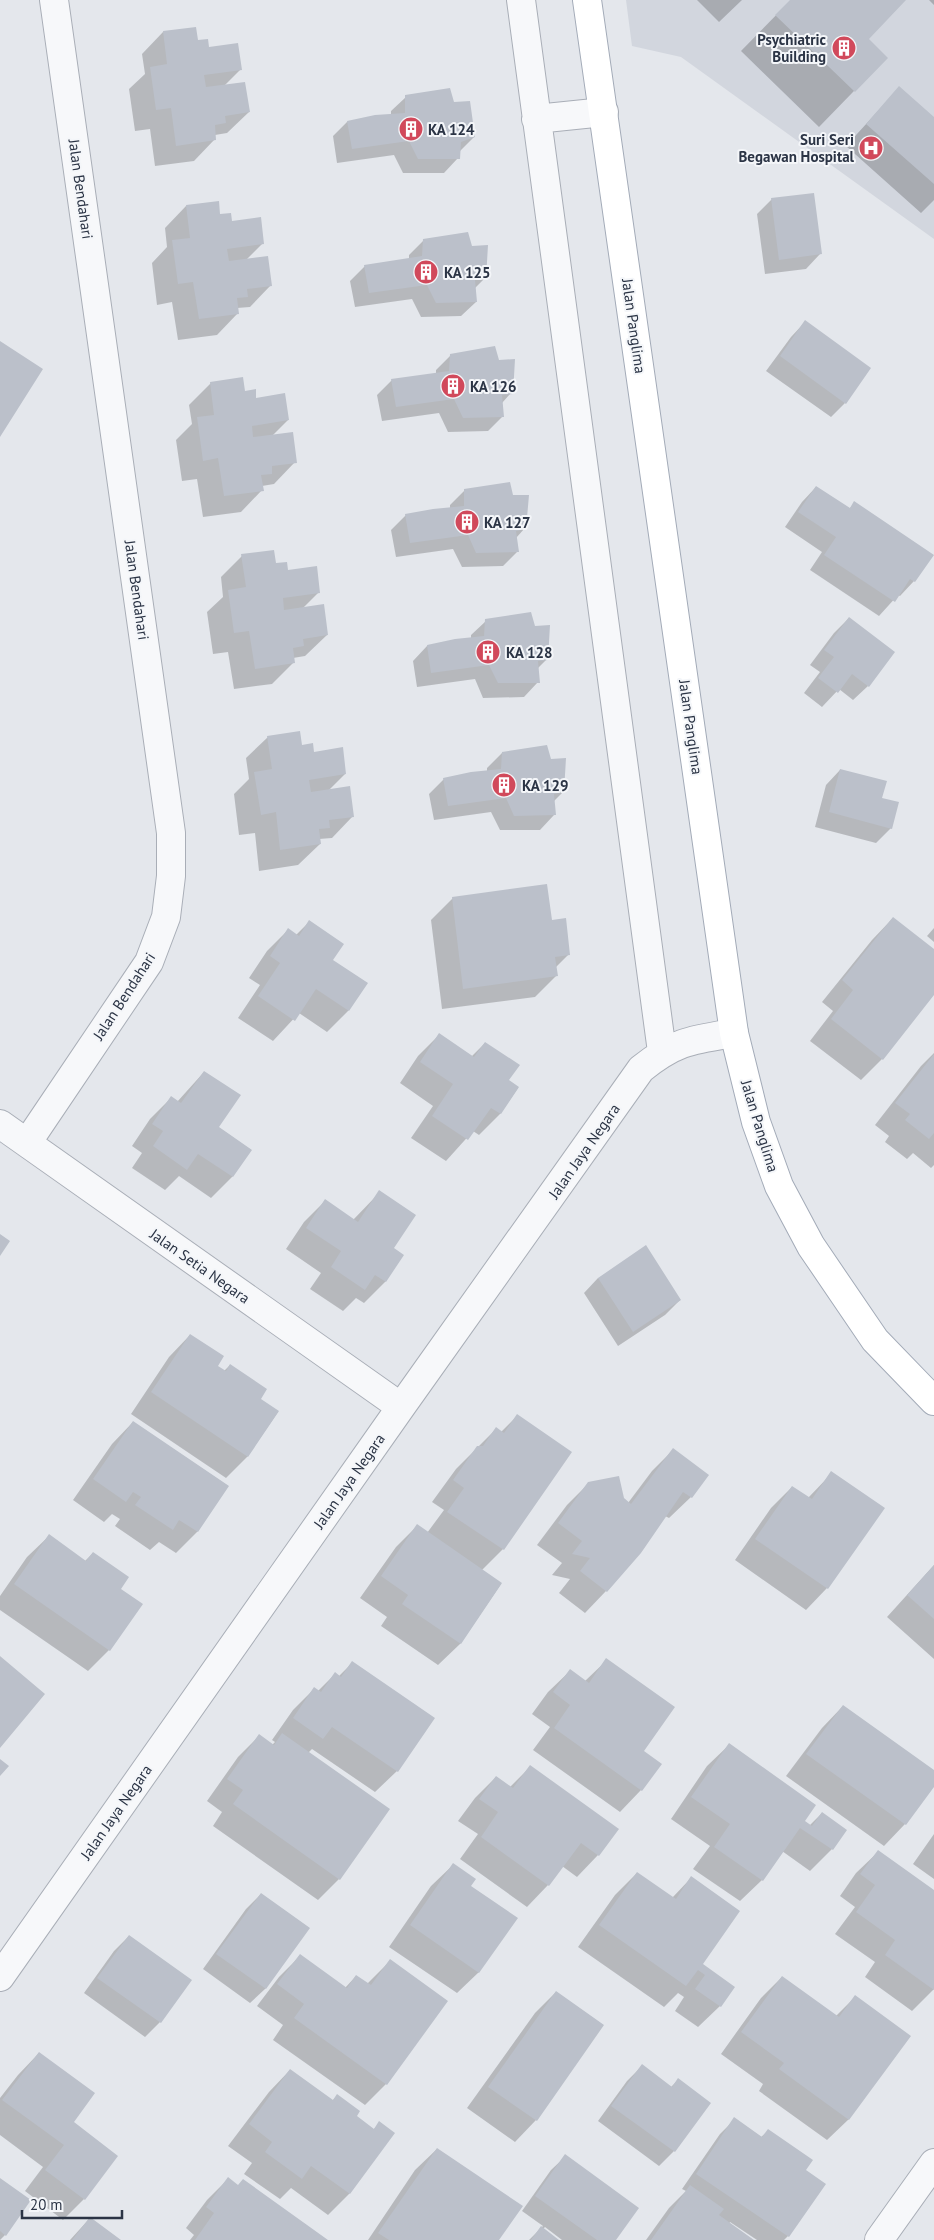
<svg xmlns="http://www.w3.org/2000/svg" width="934" height="2240" viewBox="0 0 934 2240" font-family="'PT Sans',sans-serif">
<style>
.built{fill:#d2d6de}
.shadow{fill:#0003}
.building{fill:#bbc0ca}
.lines{fill:none;stroke-linecap:round;stroke-linejoin:round}
.minor-casing{stroke:#a9aeb7;stroke-width:30}
.major-casing{stroke:#a3abb8;stroke-width:30}
.minor{stroke:#f7f8fa;stroke-width:28}
.major{stroke:#fff;stroke-width:28}
.labels{text-anchor:middle;dominant-baseline:central;stroke-width:4;stroke-linejoin:round;paint-order:stroke}
.poi-label{font-size:15px;font-weight:bold;fill:#2b3445;stroke:#f4f6f9;text-anchor:start}
.street-label{font-size:15px;fill:#2b3445;stroke:#f4f6f9}
</style>
<rect width="100%" height="100%" fill="#e4e7ec"/>
<path class="built" d="M626 0H934V239L681 57 632 46Z"/>
<path class="shadow" d="M697 0H742L719 22Z
M791 0H905L867 39 886 58 819 127 741 51Z
M929 0H934V5Z
M163 32 196 41 240 70 224 86 249 112 227 133 215 135V139L194 161 155 166 150 129 135 131 129 89 145 74 142 54Z
M899 88 934 119V200L921 213 846 146Z
M406 97 453 103 474 137 459 152 458 158 444 173H403L394 155 337 163 333 136 347 122 391 115V111Z
M772 199 820 254 806 269 765 274 757 214Z
M186 206 219 216 263 243 246 260 271 285 250 307 237 308 238 313 217 335 178 340 172 302 157 305 152 263 167 247 165 228Z
M424 240 472 247 484 279 475 288 476 302 461 316 421 317 412 299 355 307 350 281 365 266 409 259V255Z
M805 322 845 403 831 417 766 371 791 337Z
M451 355 498 361 511 393 502 403 503 416 488 431 448 432 439 413 382 421 377 395 392 380 436 374V370Z
M211 383 244 392 288 420 272 436 295 462 274 484 262 486V490L241 512 203 517 197 479 182 481 176 440 192 424 189 405Z
M816 487 849 509 855 503 914 581 900 596 898 595 879 616 810 570 822 552 785 527 802 502Z
M465 490 512 497 525 528 516 538 517 552 503 566 462 567 453 549 396 557 391 530 406 515 450 509V505Z
M242 556 275 565 319 592 303 608 327 635 305 656 293 658 294 662 272 684 234 689 228 652 213 654 207 612 223 597 221 577Z
M849 618 868 686 853 700 839 689 822 707 804 693 820 672 810 665 834 633Z
M486 621 547 659 537 669 538 682 524 697 483 698 475 679 417 687 413 661 427 646 471 639V635Z
M268 737 301 746 345 774 329 790 353 816 332 838 319 839 320 844 298 865 259 871 255 833 239 835 234 794 249 779 246 758Z
M502 753 563 792 554 801V815L540 830H500L491 812 434 820 429 794 444 779 487 772V768Z
M840 770 881 799 891 828 876 843 815 827 826 785Z
M453 898 550 921 569 954 555 968 556 976 535 997 442 1009 431 920Z
M893 918 934 951V993L882 1059 861 1080 810 1041 833 1011 822 1002 872 940Z
M309 922 331 960 367 983 348 1011 327 1032 299 1013 273 1041 238 1018 260 985 249 978 267 951 288 930 296 935Z
M934 928V942L927 936Z
M439 1035 471 1057 485 1043 507 1080 518 1088 500 1114 479 1135 473 1131 446 1161 411 1138 433 1106 400 1083 418 1056Z
M934 1053V1165L931 1168 913 1153 907 1159 885 1142 889 1136 875 1125 921 1066Z
M204 1072 218 1127 251 1150 232 1177 211 1198 179 1176 165 1190 132 1168 142 1153 132 1146 150 1119 171 1098 177 1102Z
M380 1192 392 1248 402 1255 385 1282 364 1303 356 1298 343 1311 310 1289 321 1273 286 1249 304 1222 325 1201 353 1220Z
M598 1278 680 1300 665 1315 618 1346 584 1293Z
M190 1335 216 1366 224 1371 230 1365 259 1399 278 1412 247 1457 226 1478 131 1414 169 1357Z
M517 1416 570 1452 503 1549 482 1570 501 1584 460 1644 438 1665 381 1626 387 1617 360 1598 396 1547 417 1526 427 1533 444 1510 432 1502 456 1469 496 1429 501 1432Z
M133 1422 228 1486 197 1532 176 1553 159 1542 150 1550 115 1526 120 1519 112 1514 104 1522 73 1500 112 1444Z
M673 1450 691 1497 669 1518 665 1516 606 1591 585 1613 559 1593 570 1579 552 1575 562 1563 537 1545 567 1505 589 1483 628 1503 652 1471Z
M832 1473 827 1588 806 1610 735 1560 771 1508 792 1487 808 1498Z
M49 1536 85 1561 93 1553 119 1589 109 1650 88 1671 0 1610V1596L27 1557Z
M934 1565V1659L887 1617Z
M607 1660 642 1751 641 1790 620 1812 533 1750 550 1727 532 1714 548 1692 570 1671 585 1681Z
M352 1663 433 1718 397 1771 375 1792 312 1749 308 1753 339 1879 318 1900 213 1826 222 1812 207 1801 238 1757 259 1736 272 1745 275 1742 272 1740 293 1710 314 1689 318 1691 335 1674 339 1676Z
M843 1706 934 1772V1785L905 1824 884 1846 786 1776 822 1728Z
M729 1745 809 1826 822 1813 845 1830 832 1849 810 1871 782 1851 762 1880 740 1901 693 1869 710 1846 671 1819 707 1766Z
M530 1767 617 1829 598 1855 577 1877 562 1866 548 1885 527 1907 460 1859 478 1834 458 1821 475 1798 496 1777 510 1787Z
M934 1834V1879L913 1864Z
M878 1852 934 1892V1989L912 2011 865 1977 875 1962 835 1934 855 1907 840 1896 856 1873Z
M453 1865 470 1886 479 1972 457 1993 389 1947 431 1886Z
M637 1873 672 1898 691 1878 701 1964 733 1987 720 2006 698 2027 675 2011 684 1997 678 1993 664 2007 578 1947 615 1895Z
M261 1894 309 1928 265 1989 250 2003 203 1969 246 1909Z
M129 1936 190 1980 160 2022 145 2037 84 1993 114 1951Z
M300 1956 345 1988 356 1976 367 1984 390 1961 386 2084 365 2105 273 2040 283 2025 257 2006 279 1977Z
M782 1977 836 2016 855 1997 849 2119 827 2140 759 2091 763 2084 721 2054 761 1998Z
M556 1992 603 2025 536 2120 515 2142 467 2108 535 2013Z
M39 2053 72 2122 84 2199 63 2220 25 2191 43 2167 0 2135V2098L18 2075Z
M642 2066 670 2088 678 2080 674 2151 659 2166 598 2121 627 2081Z
M290 2070 332 2101 337 2096 355 2116 373 2130 380 2123 393 2133 349 2194 328 2215 291 2188 280 2199 244 2174 252 2163 228 2146 269 2092Z
M735 2119 761 2137 768 2131 804 2171 824 2184 788 2236 784 2240H757L730 2222 729 2224 752 2240H646L669 2208 686 2191 682 2189 720 2134Z
M437 2149 498 2240H368L415 2170Z
M566 2156 614 2240H562L545 2227 543 2229 557 2240H529L543 2226 522 2211 551 2170Z
M228 2179 237 2186 326 2240H190L194 2235 186 2228 207 2200Z
M0 2180 5 2235 0 2240Z
M90 2218 119 2240H70Z"/>
<path class="building" d="M790 0H906L869 39 888 58 855 92 775 15Z
M196 27 198 40 208 39 209 47 238 43 242 70 204 75 206 87 245 82 250 112 225 116 226 123 215 125 216 140 176 146 171 108 156 110 150 67 167 64 163 31Z
M899 86 934 117V184L866 124Z
M450 88 454 102 470 101 475 137 461 142 460 159H418L409 141 352 149 347 121 375 115 405 113V95Z
M814 193 822 254 779 260 771 198Z
M219 201 220 214 231 213 232 221 261 217 264 244 227 249 229 261 268 256 272 286 247 289 248 297 237 298 239 314 199 319 193 282 178 284 172 240 190 238 186 205Z
M468 232 472 246 488 245 486 279 475 280 477 302 436 303 427 285 369 293 364 265 422 256 423 239Z
M805 320 871 368 846 404 780 356Z
M0 341 43 369 0 437Z
M495 346 499 360 515 359 513 394 502 395 504 417 463 418 454 399 396 407 391 379 449 371 450 354Z
M243 377 245 391 256 389V398L285 393 289 420 252 426 253 437 293 432 297 463 272 466V474L261 475 264 491 224 496 218 458 203 461 197 417 214 415 210 382Z
M510 482 513 495H529L526 529 516 531 519 552 476 553 468 535 410 543 405 514 433 509 464 506V489Z
M816 486 850 508 854 501 934 555 915 582 910 579 895 602 824 555 836 537 798 512Z
M274 550 276 563 287 562 288 570 317 566 320 593 283 598 284 610 324 604 328 635 303 639 304 646 293 648 295 663 255 669 249 631 234 633 228 590 246 587 241 554Z
M531 612 535 626 550 625 548 660 538 661 540 683H498L489 665 431 673 427 645 455 639 484 636 485 619Z
M849 617 895 652 869 687 852 674 838 693 818 678 834 657 824 650Z
M300 731 302 745 313 743 314 752 343 747 346 774 309 780 311 792 350 786 354 817 329 820 330 828 319 829 321 844 280 850 276 812 261 815 254 772 272 769 267 736Z
M547 745 551 759 566 758 564 792 554 794 556 815 514 816 506 798 448 806 443 778 471 772 501 769 502 752Z
M840 769 887 781 882 798 899 802 892 829 829 812Z
M547 884 552 920 566 918 570 955 555 957 558 976 463 989 452 897Z
M893 917 934 949V995L883 1060 831 1019 853 990 842 980Z
M309 920 344 944 333 960 368 983 349 1011 316 989 295 1021 258 996 280 963 270 956 288 928 299 936Z
M439 1033 474 1057 485 1042 520 1065 509 1080 519 1087 501 1114 491 1108 468 1140 432 1116 453 1084 420 1062Z
M934 1054V1133L929 1139 905 1120 910 1114 895 1103Z
M204 1071 241 1095 219 1127 252 1150 233 1177 198 1154 187 1170 153 1146 163 1131 152 1124 171 1096 181 1103Z
M379 1190 416 1215 394 1248 404 1255 386 1282 375 1275 365 1290 331 1267 341 1251 306 1228 325 1199 358 1222Z
M0 1234 10 1241 0 1256Z
M646 1245 681 1300 633 1332 598 1278Z
M190 1334 224 1356 218 1366 226 1371 230 1364 267 1389 261 1399 279 1411 248 1457 151 1392Z
M517 1414 572 1452 504 1550 447 1512 464 1488 453 1480 477 1446H483L496 1427 504 1433Z
M133 1421 229 1486 198 1532 179 1520 173 1530 135 1505 141 1497 133 1492 126 1502 93 1479Z
M673 1448 709 1475 692 1498 683 1492 641 1553 607 1592 580 1571 590 1558 572 1554 582 1541 558 1523 588 1482 619 1476 624 1498 631 1504Z
M831 1471 885 1508 828 1589 755 1539 792 1486 812 1499Z
M417 1524 502 1583 461 1644 402 1604 408 1595 381 1576Z
M49 1534 86 1561 93 1552 129 1577 121 1589 143 1604 110 1651 14 1584Z
M934 1565V1619L907 1595Z
M0 1656 45 1694 0 1748Z
M606 1658 675 1707 644 1751 662 1764 642 1791 554 1728 570 1705 553 1692 570 1669 589 1683Z
M352 1661 435 1718 398 1772 332 1727 323 1739 293 1718 314 1687 321 1692 335 1672 341 1677Z
M843 1705 934 1770V1787L906 1825 806 1754Z
M282 1733 390 1809 340 1880 233 1804 243 1790 227 1779 259 1734 274 1745Z
M729 1743 816 1805 805 1821 812 1826 822 1812 847 1830 833 1850 800 1828 763 1881 714 1847 730 1824 691 1797Z
M0 1759 9 1766 0 1776Z
M530 1765 619 1829 599 1856 581 1843 549 1886 481 1837 498 1812 479 1799 496 1776 513 1788Z
M878 1850 934 1890V1990L885 1955 895 1940 856 1912 875 1885 860 1874Z
M453 1863 476 1879 471 1886 518 1918 479 1973 410 1925Z
M637 1872 676 1899 691 1876 740 1911 703 1964 735 1987 721 2007 695 1989 705 1975 698 1970 686 1986 599 1925Z
M261 1893 310 1928 266 1989 216 1954Z
M129 1935 192 1980 161 2023 97 1978Z
M300 1954 347 1988 356 1975 371 1985 390 1959 448 2001 387 2085 294 2018 304 2004 277 1984Z
M782 1976 839 2017 855 1995 911 2036 849 2120 779 2069 784 2063 741 2032Z
M556 1991 604 2025 537 2121 488 2087Z
M39 2052 95 2093 74 2122 118 2156 85 2200 45 2170 64 2145 2 2100Z
M642 2064 672 2087 678 2078 711 2103 675 2152 611 2106Z
M290 2069 333 2100 337 2094 360 2111 357 2116 374 2129 379 2121 395 2133 350 2194 311 2166 302 2179 265 2152 272 2142 249 2124Z
M734 2117 762 2137 768 2129 813 2160 806 2170 826 2184 789 2237 696 2174Z
M437 2148 523 2206 499 2240H389L378 2233Z
M565 2154 639 2208 616 2240H597L535 2196Z
M228 2177 238 2185 243 2179 328 2240H195L214 2213 206 2207Z
M0 2178 31 2200 6 2236 0 2231Z
M690 2185 724 2209 719 2215 754 2240H651Z
M90 2217 121 2240H72Z
M541 2226 559 2240H531Z"/>
<g class="lines">
<defs>
<path id="minor" d="M521 0 662 1052
M536 119 604 112
M0 1124 401 1407
M27 1143 149 962 166 917 171 876V833L54 0
M0 1977 401 1407 641 1069C676 1041 691 1040 734 1033
M879 2240 934 2163"/>
<path id="major" d="M587 0 734 1033 756 1122 779 1186 811 1246 875 1340 934 1401"/>
</defs>
<use href="#minor" class="minor-casing"/>
<use href="#major" class="major-casing"/>
<use href="#minor" class="minor"/>
<use href="#major" class="major"/>
</g>
<defs>
<symbol id="building-disc" viewBox="-11 -11 22 22"><circle r="9.5" fill="#d1495b" stroke="#f4f6f9"/><path d="M-4-6H4V6H1V3H-1V6H-4ZM-2.5-4.3h1.7v1.8h-1.7ZM.8-4.3h1.7v1.8H.8ZM-2.5-1h1.7V.8h-1.7ZM.8-1h1.7V.8H.8Z" fill="#fff"/></symbol>
<symbol id="hospital-disc" viewBox="-11 -11 22 22"><circle r="9.5" fill="#d1495b" stroke="#f4f6f9"/><path d="M-5-5h3v3.5h4V-5h3V5h-3V1.5h-4V5h-3Z" fill="#fff"/></symbol>
</defs>
<g fill-rule="evenodd">
<use href="#building-disc" x="830" y="34" width="28" height="28"/>
<use href="#building-disc" x="397" y="115" width="28" height="28"/>
<use href="#hospital-disc" x="857" y="134" width="28" height="28"/>
<use href="#building-disc" x="412" y="258" width="28" height="28"/>
<use href="#building-disc" x="439" y="372" width="28" height="28"/>
<use href="#building-disc" x="453" y="508" width="28" height="28"/>
<use href="#building-disc" x="474" y="638" width="28" height="28"/>
<use href="#building-disc" x="490" y="771" width="28" height="28"/>
</g>
<g class="labels">
<g class="poi-label">
<text x="826" y="39" text-anchor="end">Psychiatric<tspan x="826" dy="17">Building</tspan></text>
<text x="428" y="129">KA 124</text>
<text x="854" y="139" text-anchor="end">Suri Seri<tspan x="854" dy="17">Begawan Hospital</tspan></text>
<text x="444" y="272">KA 125</text>
<text x="470" y="386">KA 126</text>
<text x="484" y="522">KA 127</text>
<text x="506" y="652">KA 128</text>
<text x="522" y="785">KA 129</text>
</g>
<g class="street-label">
<text transform="translate(81 189) rotate(82)">Jalan Bendahari</text>
<text transform="translate(634 326) rotate(82)">Jalan Panglima</text>
<text transform="translate(137 590) rotate(82)">Jalan Bendahari</text>
<text transform="translate(691 727) rotate(82)">Jalan Panglima</text>
<text transform="translate(124 996) rotate(-57)">Jalan Bendahari</text>
<text transform="translate(760 1126) rotate(73)">Jalan Panglima</text>
<text transform="translate(584 1151) rotate(-55)">Jalan Jaya Negara</text>
<text transform="translate(200 1266) rotate(35)">Jalan Setia Negara</text>
<text transform="translate(349 1481) rotate(-55)">Jalan Jaya Negara</text>
<text transform="translate(116 1812) rotate(-55)">Jalan Jaya Negara</text>
</g>
</g>
<path d="M22 2210v8h100v-8" fill="none" stroke="#2b3445" stroke-width="2.5"/>
<text x="30" y="2210" font-size="15" fill="#2b3445" stroke="#f4f6f9" stroke-width="4" paint-order="stroke">20 m</text>
</svg>
